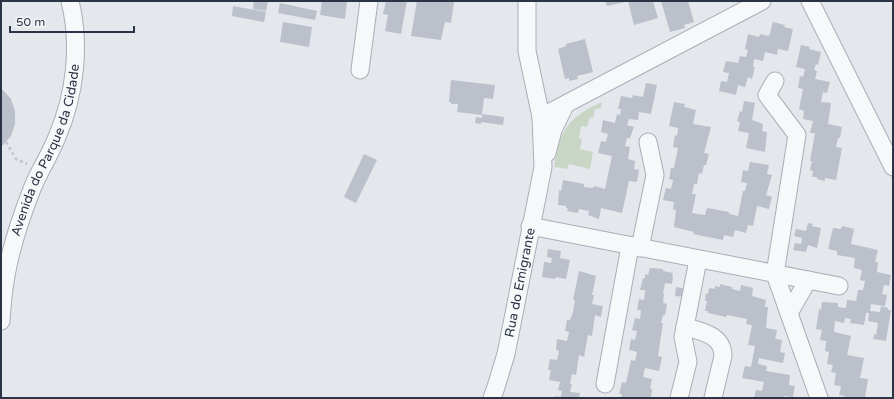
<svg xmlns="http://www.w3.org/2000/svg" width="894" height="399" viewBox="0 0 894 399" font-family="'Varela Round',sans-serif">
<style>
.green{fill:#c9d6c5}
.building{fill:#bbc0ca}
.lines{fill:none;stroke-linecap:round;stroke-linejoin:round}
.minor-casing{stroke:#a9aeb7;stroke-width:19}
.path{stroke:#c2c5cb;stroke-width:2.5;stroke-dasharray:3 3;stroke-linecap:butt}
.minor{stroke:#f7f8fa;stroke-width:17}
.labels{text-anchor:middle;dominant-baseline:central;stroke-width:4;stroke-linejoin:round;paint-order:stroke}
.street-label{font-size:13px;fill:#2b3445;stroke:#f4f6f9}
</style>
<rect width="100%" height="100%" fill="#e4e7ec"/>
<path class="green" d="M602 102 601 108 595 109 593 118 590 117 587 127 581 126 579 138 582 139 580 149 593 152 590 169 569 164 567 169 554 167C560 130 567 118 602 102Z"/>
<path class="building" d="M254 1H268L266 11 253 9Z
M322 1H347L345 19 320 15Z
M386 1H407L401 34 385 31 388 15 383 14Z
M417 1H447L454 2 451 23 445 22 441 40 411 36Z
M605 1H625V2L607 6Z
M628 1H653L658 18 634 25Z
M661 1H688L694 22 684 25 685 28 670 32Z
M280 3 317 11 315 20 278 13Z
M233 6 266 12 264 22 232 16Z
M283 22 312 27 309 47 280 42Z
M773 22 785 25 784 27 793 29 788 51 778 49 777 55 765 52 763 61 754 59 753 67H755L752 79 748 77 745 87 738 85 736 95 719 91 721 81 727 82 729 73 723 72 726 61 738 63 740 56 746 57 748 50 745 49 748 34 759 37 760 34 769 36Z
M585 39 593 72 577 76 578 79 569 81V78L565 79 558 49 566 46V44Z
M801 45 810 47 809 49 821 52 818 65 816 64 814 70 817 71 815 79 830 82 827 93 823 92 821 102 831 103 828 124 842 127 840 138H838L836 147 842 148 836 180 825 178V181L817 179V177H812L813 171 810 170 812 161H810L815 133H810L813 121 803 119 804 111 799 109 803 89 798 88 800 76 803 77 805 69 796 67Z
M451 80 495 85 493 99 484 98 482 115 457 112 458 104H451V102H449Z
M646 83 657 85 651 114 639 112 638 120 629 119 627 125 634 127 630 138H627L625 146 630 147 628 159 635 161 634 169 639 170 637 182 629 181 622 213 601 208 599 219 588 215 589 211 579 209 578 213 567 211 568 208H566V206L558 205 559 190 561 191 563 180 584 184V187L593 188 594 186 605 189 612 156 598 153 601 141 606 142 608 134 601 132 603 120 615 123 617 114 620 115 621 109H618L621 96 632 98 633 95 643 97Z
M1 88 11 99 15 111V124L11 136 1 147Z
M744 101 755 103 752 120 763 124 762 131 767 132 765 152 746 148 749 133 738 131 740 122 737 121 740 111 742 112Z
M674 102 685 104 684 107 696 110 693 124 711 127 704 153 709 154 706 165H704L702 174 699 173 697 184H694L692 194H696L692 213 705 215 707 208 729 212V214L738 216 743 191H745L747 183 741 182 743 170 748 171 750 162 769 165 767 174 772 175 766 195 772 197 769 209 757 206 753 226 748 225 746 233 735 230 733 237 724 235 723 240 693 234 694 232 674 227 676 210 673 209 674 202 663 200 666 188 671 189 673 180 669 179 671 168H674L678 148 673 147 675 135 677 136 678 128 669 126Z
M482 114 504 117 503 125 481 122V124L475 123 476 117 482 118Z
M364 154 377 160 356 203 344 197Z
M808 223 813 224 812 226 821 228 817 248 808 245 806 252 793 250 795 243 801 244 802 238 794 236 796 229 806 231Z
M842 226 854 229 851 244 878 250 875 262H878L877 272 891 275 889 286 884 285 882 294 887 295 885 306 871 304 870 311 880 312 881 306 888 308V310H891L886 341 873 339 874 334 876 335 878 323 868 321 869 313H866L864 325 850 323 851 319 845 318 844 323 835 321 834 332 851 336 847 355 864 358 860 378 868 379 865 398H844V396L839 395 841 386 834 385 836 373 831 372 833 365 827 364 829 352 825 351 826 341 820 340 822 330 816 329 819 309 821 310 822 302 838 303V307L846 308 847 300 856 301 858 290H863L865 281 860 280 862 270 854 268 855 258 837 255V251L828 249 833 228 841 229Z
M548 249 561 251 560 258 570 260 566 279 556 277 555 279 542 277 544 262 551 263 552 258 547 257Z
M650 268 663 269V271L673 273 672 276H673L672 284 665 283 663 294H664L663 303 667 304 665 315H663L661 323H663L658 356 662 357 659 371 645 368 643 377 652 379 650 388 652 389 651 398H621L622 394H619L622 382 626 383 631 360 635 361 637 352 629 350 631 339 635 340 637 331 632 330 635 318 640 319 641 310H637L639 299 644 300 645 290H640L643 278H645V274L648 275Z
M579 271 596 276 592 295H594L592 304 603 306 601 317 595 315 592 336 588 335 584 357 579 355 576 375 572 374 570 384H572L570 392 580 393 579 398H555V396L561 397 562 391 558 390 560 382 549 380 551 370H548L550 359 557 360 559 351 556 350 557 339 567 341 569 332 565 331 567 320H570L573 312 575 300H573Z
M720 284 732 287V289L740 291 741 285 753 288 752 296 766 300 765 307H768L766 328 777 330 775 339 782 340 780 352 785 353 783 363 759 358 758 364 767 366 766 371 790 375 789 385 795 386 793 397 784 396V398H754L756 390 762 391 764 382 742 378 745 366 751 367 755 346 748 345 752 325 746 324 747 319 727 315 726 317 708 313V311H705L707 301H705L706 293 708 294 709 288 715 289V286L720 287Z
M676 287 687 289 685 297 675 296Z"/>
<g class="lines">
<defs>
<g id="minor">
<path d="M527 1V51L541 117"/>
<path d="M810 1 893 167"/>
<path d="M360 70 369 1"/>
<path d="M775 81 767 95 797 135 775 274 819 398"/>
<path d="M547 153 553 130 565 105"/>
<path d="M530 226 839 286"/>
<path d="M640 248 655 175 648 142"/>
<path d="M789 313 808 280"/>
<path id="s1" d="M1 321C2 306 3 291 6 276 11 246 21 217 32 189 39 171 50 155 57 137 75 95 81 46 70 1"/>
<path d="M685 327C701 331 723 335 723 356L713 398"/>
<path d="M605 384 630 246"/>
<path id="s2" d="M492 398 496 387 506 354 543 167 541 117 762 1"/>
<path d="M679 398 688 362 683 337 697 265"/>
</g>
</defs>
<use href="#minor" class="minor-casing"/>
<path class="path" d="M6 142 16 159 27 164"/>
<use href="#minor" class="minor"/>
</g>
<g class="labels">
<g class="street-label">
<text stroke="none"><textPath href="#s1" startOffset="178">Avenida do Parque da Cidade</textPath></text>
<text stroke="none"><textPath href="#s2" startOffset="119">Rua do Emigrante</textPath></text>
</g>
</g>
<rect width="894" height="399" fill="none" stroke="#2b3445" stroke-width="4"/>
<path d="M10 26v6h124v-6" fill="none" stroke="#2b3445" stroke-width="2"/>
<text x="16" y="26" font-size="12" fill="#2b3445" stroke="#f4f6f9" stroke-width="3" paint-order="stroke">50 m</text>
</svg>
